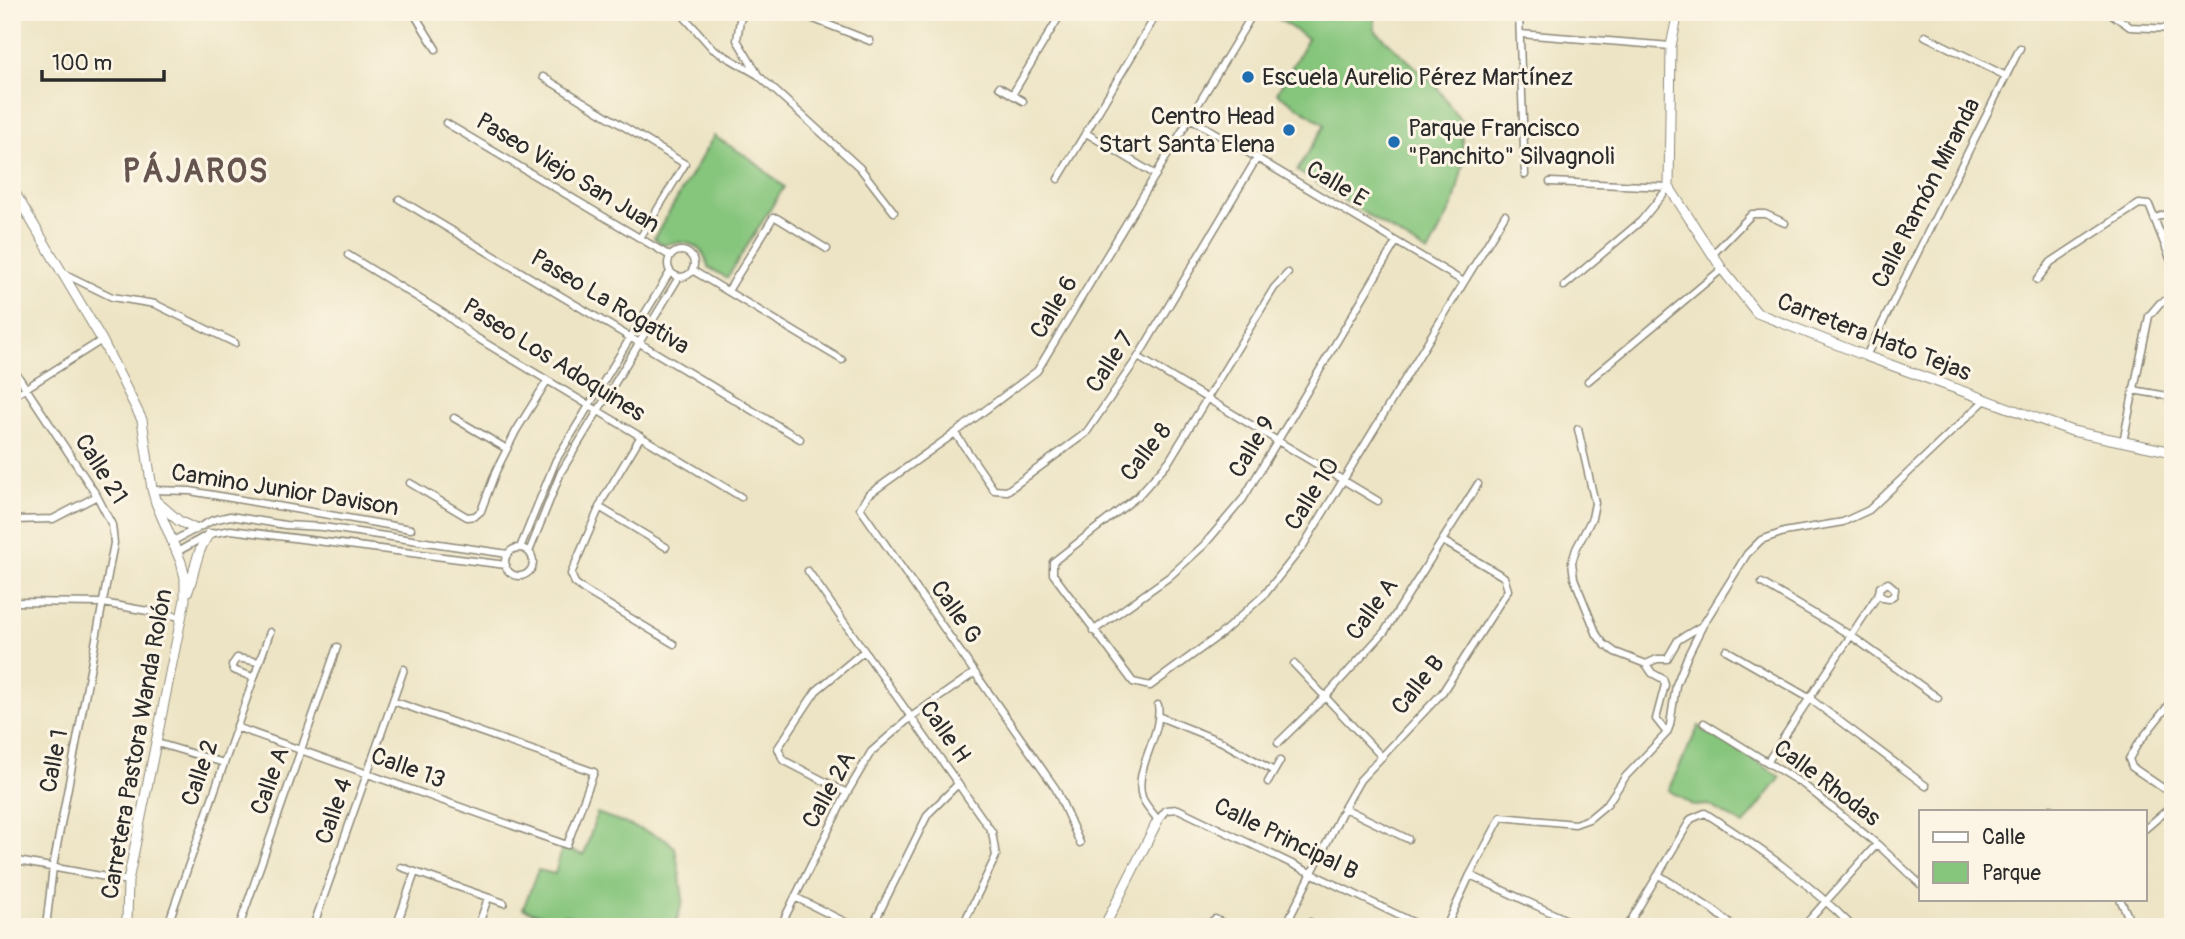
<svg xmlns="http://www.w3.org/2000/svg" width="2185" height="939" viewBox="0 0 2185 939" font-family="Pangolin,sans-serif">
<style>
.green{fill:#85c57c;stroke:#587854;stroke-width:2}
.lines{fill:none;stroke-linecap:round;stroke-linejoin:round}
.street-casing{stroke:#8c8878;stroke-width:9}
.secondary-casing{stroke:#8c8878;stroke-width:11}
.street{stroke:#fff;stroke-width:6}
.secondary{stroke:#fff;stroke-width:9}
.poi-dot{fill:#1f6fb2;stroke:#fcf5e5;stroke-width:2.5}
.labels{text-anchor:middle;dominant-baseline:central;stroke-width:6;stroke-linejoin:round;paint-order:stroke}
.poi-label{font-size:24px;fill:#2b2b2b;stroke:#fcf5e5;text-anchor:start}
.street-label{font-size:24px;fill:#2b2b2b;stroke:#fcf5e5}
.district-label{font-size:32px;font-weight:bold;letter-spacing:2px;fill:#66554f;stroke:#fcf5e5}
</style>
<rect width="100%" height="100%" fill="#fcf5e5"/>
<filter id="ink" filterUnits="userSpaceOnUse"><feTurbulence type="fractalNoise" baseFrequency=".0143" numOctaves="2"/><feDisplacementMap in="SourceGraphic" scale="14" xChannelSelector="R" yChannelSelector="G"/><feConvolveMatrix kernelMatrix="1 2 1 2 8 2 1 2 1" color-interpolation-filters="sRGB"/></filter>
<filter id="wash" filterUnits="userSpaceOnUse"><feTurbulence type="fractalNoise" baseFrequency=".00686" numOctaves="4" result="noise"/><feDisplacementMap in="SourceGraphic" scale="28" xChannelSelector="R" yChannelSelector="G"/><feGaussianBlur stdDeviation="1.57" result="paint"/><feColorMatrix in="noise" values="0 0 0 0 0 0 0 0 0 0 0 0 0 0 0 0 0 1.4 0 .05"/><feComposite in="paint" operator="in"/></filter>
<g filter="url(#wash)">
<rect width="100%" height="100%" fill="#ede4c5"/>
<path class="green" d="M1268 12H1374L1375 30 1437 87 1460 120 1464 161 1454 203 1428 253 1297 171 1325 125 1277 93 1308 39Z
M714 136 751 159 784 187 727 278 708 267C704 243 684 239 663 245L654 238Z
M1699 726 1781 777 1744 825 1708 805 1694 806 1668 790Z
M597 813 666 839 675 848 680 876 683 900 675 927H600L564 914 559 921 523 909 538 870 555 874 562 848 584 855Z"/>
</g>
<g filter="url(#ink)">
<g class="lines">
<defs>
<path id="street" d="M413 12 436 49
M680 12 713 49 758 75 860 168 894 212
M746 12 740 20 737 40 757 73
M796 12 870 41
M2109 12 2130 27 2173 29
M1519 15 1525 175
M1520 34 1671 46
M1925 36 2006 76
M543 77 685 164 640 238
M999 87 1023 101
M1012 95 1062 12
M1190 118 1464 282
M446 123 670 256
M1086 133 1156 175
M1058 179 1158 12
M1550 182 1669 187
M399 199 800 439
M2155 218 2173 212
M668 264a13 13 0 1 1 26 0a13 13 0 1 1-26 0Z
M348 255 443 313 472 335 741 497
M1712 255 1752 214H1765L1785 223
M692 270 842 360
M1288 273 1274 288 1169 461 1138 496 1053 562V574L1133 682 1150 686 1221 634 1265 594 1303 546 1505 215
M65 274 112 297 155 304 235 343
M2037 280 2051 262 2139 204 2149 205 2173 266
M1564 286 1641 221 1669 187
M728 291 773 218H777L827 249
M1866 356 2020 48
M1138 357 1378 501
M12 367 97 496 112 525 114 543 53 867 46 927
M1588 381 1722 269
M2133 390 2173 397
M12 397 102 340
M454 418 507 449
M1578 429 1595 503 1592 518 1576 549 1572 562 1574 578 1597 635 1604 644 1615 652 1646 664 1652 673 1663 679 1665 685 1656 719 1667 733
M955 433 994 490 1007 491 1086 433 1138 357 1257 158
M641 436 603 499 571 574 575 583 584 590 674 644
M2123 442 2149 316 2160 303 2173 297
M410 483 467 517 475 516 481 511 496 471 516 431 547 381
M152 490 190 491 411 529
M599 507 666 547
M12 520 53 519 97 496
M173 541 213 520 230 516 285 525 323 527 508 554
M520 548 556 460 670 272
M505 562a14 14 0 1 1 28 0a14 14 0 1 1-28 0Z
M177 552 209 534 231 530 506 565
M529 552 561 472 679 277
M808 571 992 832 996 856 962 927
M1762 583 1850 635 1938 698
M12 602 103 603 181 617
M1093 631 1169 577 1204 545 1243 499 1396 242
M1726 650 1809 698 1926 786
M1294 664 1382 757
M1646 664 1657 659H1667L1678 640 1703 625
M253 677 233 670 232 665 237 658 259 662
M2171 702 2137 745 2129 759 2132 767 2173 795
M1158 705C1163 735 1133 769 1142 797 1145 805 1153 813 1158 820L1166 810 1178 809 1423 927
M1160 717 1222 742 1274 771
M1704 723 1804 785 1877 844 1920 884
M236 727 567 845 594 772 393 701
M157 743 224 763
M1278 743 1325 697 1385 631 1478 484
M1768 761 1879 593 1880 587 1888 583 1895 589 1894 595 1889 599 1883 598 1879 593
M1268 782 1280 761
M847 793 783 760 778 748 816 691 864 651
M1344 808 1408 839
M2051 809 2054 811
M2145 829 2173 805
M1080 843 1056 789 860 508 868 495 955 433 1037 371 1254 12
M12 860 128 881
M401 867 504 903
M1470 875 1582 927
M1659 875 1716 912 1734 927
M795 897 855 927
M2120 899 2133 927
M1310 922 1319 927
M781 925 847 793 871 752 911 717 974 673
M167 927 270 632
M239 927 337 647
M313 927 404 669
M396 927 415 872
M478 927 488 898
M567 927H570
M872 927 928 814 958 784
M1204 927 1215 919 1231 927
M1285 927 1344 808 1360 780 1442 693 1508 590 1504 577 1443 541
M1446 927 1470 875 1501 817 1575 824 1589 819 1607 804 1626 776 1667 733 1670 725 1676 685 1688 655 1703 625 1747 554 1761 540 1784 532 1843 522 1869 510 1985 400
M1627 927 1691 819 1705 813C1760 848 1806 880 1853 927
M1803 927 1877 844"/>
<path id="secondary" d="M1678 12 1671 46 1669 187 1722 269 1757 313 1866 356 2072 431 2173 452
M12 188 102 340 142 420 152 489 156 503 181 562 185 578V599L128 881 127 920 129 927
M157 502 179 521 195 529
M188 591C195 572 196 551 209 534
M1104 927 1158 820"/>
</defs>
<use href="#street" class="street-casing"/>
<use href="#secondary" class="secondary-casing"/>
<use href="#street" class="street"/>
<use href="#secondary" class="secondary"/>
</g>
</g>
<g class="poi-dot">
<circle cx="1248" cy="77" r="7"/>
<circle cx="1289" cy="130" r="7"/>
<circle cx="1394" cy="142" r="7"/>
</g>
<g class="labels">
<g class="poi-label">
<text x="1262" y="77">Escuela Aurelio Pérez Martínez</text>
<text x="1275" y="116" text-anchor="end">Centro Head<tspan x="1275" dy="28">Start Santa Elena</tspan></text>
<text x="1408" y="128">Parque Francisco<tspan x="1408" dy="28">"Panchito" Silvagnoli</tspan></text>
</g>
<g class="street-label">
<text transform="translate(568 173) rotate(31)">Paseo Viejo San Juan</text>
<text transform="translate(1337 184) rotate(31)">Calle E</text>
<text transform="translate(1926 193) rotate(-63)">Calle Ramón Miranda</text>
<text transform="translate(610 302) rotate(31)">Paseo La Rogativa</text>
<text transform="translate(1054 307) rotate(-59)">Calle 6</text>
<text transform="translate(1874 337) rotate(21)">Carretera Hato Tejas</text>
<text transform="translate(554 360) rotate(32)">Paseo Los Adoquines</text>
<text transform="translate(1110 362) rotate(-57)">Calle 7</text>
<text transform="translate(1252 447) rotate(-59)">Calle 9</text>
<text transform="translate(1146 452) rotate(-52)">Calle 8</text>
<text transform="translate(101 469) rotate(58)">Calle 21</text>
<text transform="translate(285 490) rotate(9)">Camino Junior Davison</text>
<text transform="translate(1312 494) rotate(-58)">Calle 10</text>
<text transform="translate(1372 609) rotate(-54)">Calle A</text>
<text transform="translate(956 612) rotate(55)">Calle G</text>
<text transform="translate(1418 685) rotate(-51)">Calle B</text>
<text transform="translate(945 732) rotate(55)">Calle H</text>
<text transform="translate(137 744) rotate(-80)">Carretera Pastora Wanda Rolón</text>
<text transform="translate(54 761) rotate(-79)">Calle 1</text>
<text transform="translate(408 768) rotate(20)">Calle 13</text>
<text transform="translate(200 773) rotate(-71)">Calle 2</text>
<text transform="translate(270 781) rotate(-70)">Calle A</text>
<text transform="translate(1827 783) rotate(37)">Calle Rhodas</text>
<text transform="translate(829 790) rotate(-61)">Calle 2A</text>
<text transform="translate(334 811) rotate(-71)">Calle 4</text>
<text transform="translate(1286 839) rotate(26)">Calle Principal B</text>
</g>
<g class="district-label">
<text x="196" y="172">PÁJAROS</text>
</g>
</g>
<rect width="2185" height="939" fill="none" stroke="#fcf5e5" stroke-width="42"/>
<rect x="1919" y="810" width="228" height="91" fill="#fcf5e5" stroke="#a8a49b" stroke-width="2"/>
<rect x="1933" y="832" width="35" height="10" fill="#ffffff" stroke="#a8a49b" stroke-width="2"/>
<text x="1982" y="844" font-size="21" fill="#2b2b2b">Calle</text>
<rect x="1933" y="862" width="35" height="21" fill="#85c57c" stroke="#a8a49b" stroke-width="2"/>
<text x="1982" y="880" font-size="21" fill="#2b2b2b">Parque</text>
<path d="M42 70v10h122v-10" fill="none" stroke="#2b2b2b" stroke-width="3.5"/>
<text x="52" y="70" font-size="21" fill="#2b2b2b" stroke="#fcf5e5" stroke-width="5" paint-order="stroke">100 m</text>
</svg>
